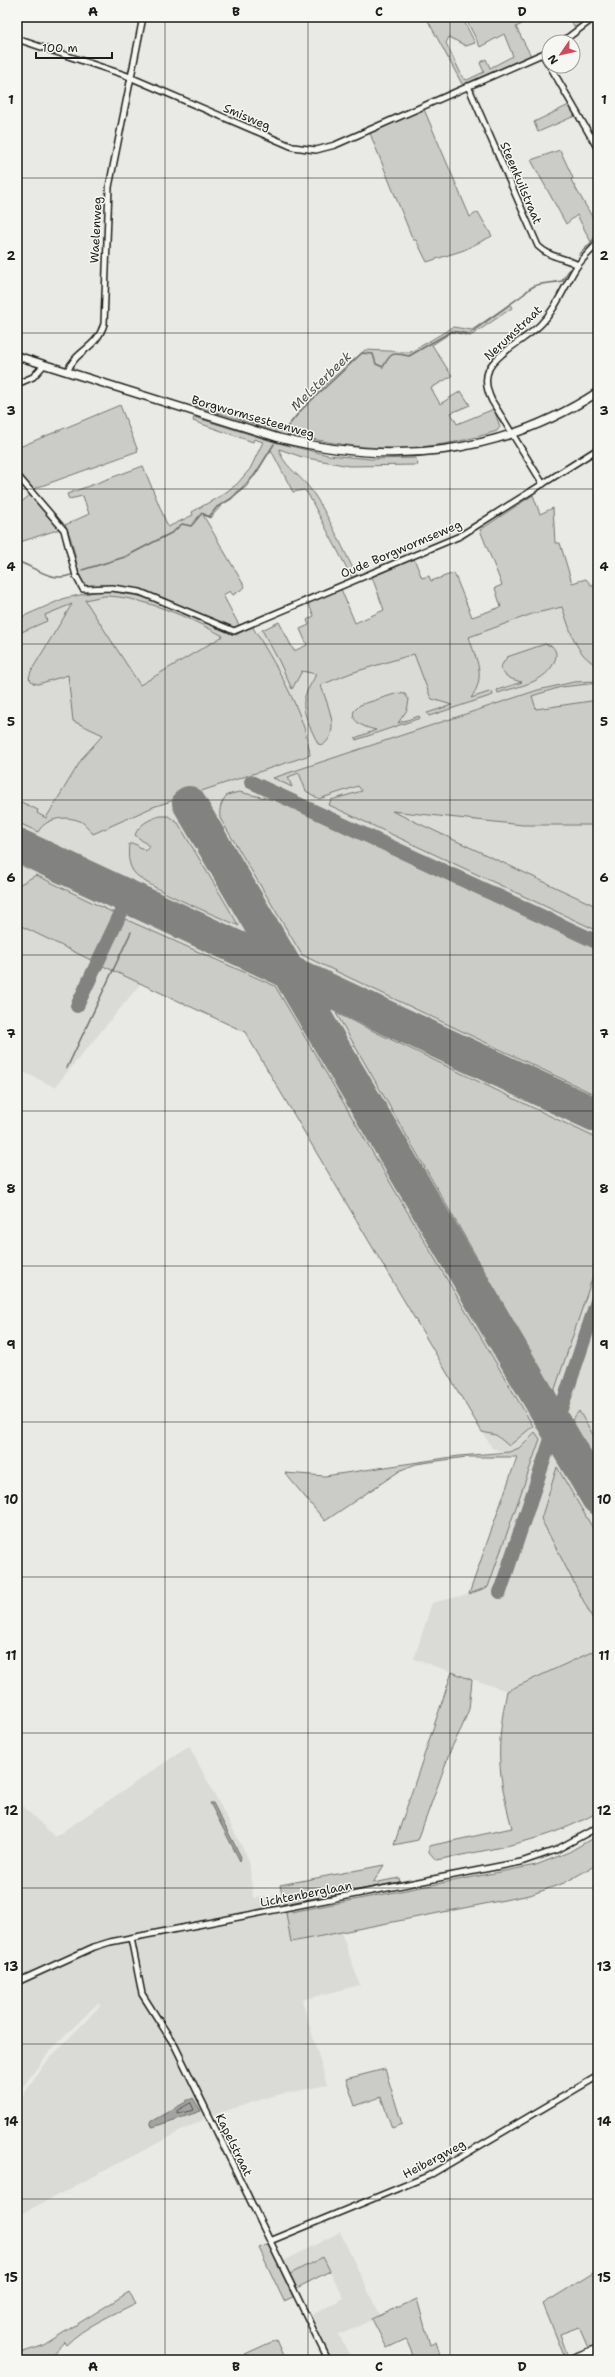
<svg xmlns="http://www.w3.org/2000/svg" width="615" height="2377" viewBox="0 0 615 2377" font-family="'Shantell Sans',sans-serif">
<style>
.built{fill:#dadad6}
.green{fill:#cbcbc7;stroke:#747472;fill-rule:evenodd}
.water{fill:#a3a3a1;stroke:#6d6d6c}
.lines{fill:none;stroke-linecap:round;stroke-linejoin:round}
.shore{stroke:#525251;stroke-width:1}
.stream{stroke:#6d6d6c;stroke-width:1.5}
.taxiway{stroke:#828280;stroke-width:14}
.runway{stroke:#828280;stroke-width:34}
.minor-casing{stroke:#1c1c1c;stroke-width:8}
.secondary-casing{stroke:#1c1c1c;stroke-width:10}
.primary-casing{stroke:#1c1c1c;stroke-width:11}
.minor{stroke:#f6f6f2;stroke-width:5}
.secondary{stroke:#f6f6f2;stroke-width:7}
.primary{stroke:#f6f6f2;stroke-width:8}
.grid{fill:none;stroke:#1c1c1c;stroke-width:1;stroke-opacity:0.55}
.labels{text-anchor:middle;dominant-baseline:central;stroke-width:3;stroke-linejoin:round;paint-order:stroke}
.street-label{font-size:12px;fill:#1c1c1c;stroke:#f6f6f2}
.water-label{font-size:13px;font-style:italic;fill:#525251;stroke:#f6f6f2}
.neatline{fill:none;stroke:#1c1c1c;stroke-width:1.5}
.grid-label{font-size:13px;text-anchor:middle;font-weight:bold;fill:#1c1c1c}
</style>
<rect width="100%" height="100%" fill="#e9e9e5"/>
<filter id="ink" filterUnits="userSpaceOnUse"><feTurbulence type="fractalNoise" baseFrequency=".025" numOctaves="2"/><feDisplacementMap in="SourceGraphic" scale="8" xChannelSelector="R" yChannelSelector="G"/><feConvolveMatrix kernelMatrix="1 2 1 2 8 2 1 2 1" color-interpolation-filters="sRGB"/></filter>
<g filter="url(#ink)">
<path class="built" d="M119 591 190 615 245 638 279 622 294 651 388 608 400 641 510 604 564 591 598 596V1649L507 1691 414 1659 432 1603 469 1594 518 1457 492 1448 245 1032 142 982 55 1087 17 1069V619L80 594Z
M189 1746 249 1860 253 1898 282 1895 292 1942 341 1932 360 1985 302 2000 327 2085 272 2096 213 2115 168 2026 146 1993H139L171 2047 206 2118 17 2216V2105L43 2065 100 2006 99 2003 96 2005 50 2051 17 2094V1801L55 1837Z
M340 2232 380 2316 339 2335 352 2360H332L310 2316 344 2298 323 2258 290 2274 284 2261Z"/>
<path class="green" d="M426 17H462L475 43 466 46 449 37 446 43 463 78 467 80 484 72 480 63 486 59 490 68 513 56 504 34 480 47 465 17H519L522 24 516 27 531 56 466 84H462Z
M569 17H587L588 19 575 28Z
M571 104 577 115 538 132 534 122Z
M423 107 470 217 478 212 492 236 464 250 427 262 416 240H413L369 131Z
M560 150 573 178 571 180 598 227V232L591 242 577 215 566 224 531 160Z
M510 304 512 308 475 333 470 336 452 332 432 345 452 376 431 388 440 404 461 391 470 405 451 413 457 424 494 409 500 427 497 431C385 467 305 440 196 406L197 403 286 428 321 388 365 350 411 352 453 327 472 330Z
M120 405 138 451 33 489 17 471V448Z
M194 417 278 443 328 455 371 459 416 458 418 465 349 466 302 457 279 449C282 464 298 474 307 485 325 506 343 550 357 576L352 578 308 494 304 490 293 492 271 450 246 487 222 505 210 518 203 515 245 587 233 595 230 591 223 595 240 627 236 629 228 627 145 591 112 586 84 588C75 568 76 545 65 525L89 514 83 496 69 499 67 494 143 466 168 527 193 515 192 512 222 495 237 484 250 469 263 442 254 439 253 442 193 421Z
M30 495 60 529 17 543V502L19 504Z
M533 495 540 514 553 508 555 543H560L572 583 586 579 592 586 598 582V666C574 654 571 630 562 607L532 614 469 637C476 661 487 675 471 698L492 691 493 695 429 716 427 713 452 705 432 699 430 696 414 654 351 673 321 685C326 703 342 731 323 745L318 744C312 730 300 712 305 696 307 689 313 682 316 674L302 671 292 689 279 661 262 630 279 622 294 651 307 645 300 629 309 625 307 620 314 616 308 603 341 589 355 623 384 610 372 577 414 559 422 578 429 576 431 581 454 573 472 617 501 607 495 588 502 585 480 530Z
M104 590 149 598 236 635 252 626C273 660 306 714 310 755L153 807 93 834C90 830 86 825 82 822 68 815 46 817 38 832L17 822V800L38 810 37 813 46 818 83 757 103 735 73 721 68 675 38 684 33 683 29 678 31 671 72 604 45 615 47 621 17 634V619L65 598ZM104 596C141 596 191 618 223 636L140 685 85 600Z
M545 644 552 646C556 650 557 655 555 660 547 683 518 686 498 693L497 690 522 682C513 680 504 677 500 668L507 657Z
M598 681V683L561 687 532 696 536 709 598 700V825H523L392 811 598 907V931L329 805 331 800 362 791 358 786 319 799 306 791 299 773 288 777 292 787 273 778 538 690 574 682Z
M398 693 405 694 409 700 407 710 398 723 419 716 420 718 356 740 355 738 376 730C367 728 350 723 354 711L360 705Z
M239 792 275 800 598 950V1096L302 955 220 818C219 809 221 802 227 795Z
M160 816H168L178 823 239 926C218 916 143 887 133 871 128 863 128 854 129 844H135L146 851 149 846 135 835C139 824 150 819 160 816Z
M36 875 114 913 93 961 17 924V886Z
M125 919 275 986 533 1426 509 1446 496 1435 482 1432 245 1032 101 965 121 921Z
M336 1013 598 1139V1261L554 1392Z
M579 1411 598 1443V1464L572 1420Z
M535 1432 540 1439 488 1587 469 1594 517 1457H466L416 1464 401 1470 325 1521 285 1473 325 1476 459 1456 509 1452 519 1448Z
M557 1467 598 1537V1629L541 1519Z
M598 1649V1812C548 1841 492 1849 436 1860L429 1852V1846L512 1828C497 1773 496 1747 507 1691Z
M452 1672 472 1680 469 1709 462 1727 451 1749 418 1840 394 1845Z
M598 1835V1864L564 1883 530 1895 291 1942 286 1913 536 1865 569 1852Z
M384 1865 373 1883 399 1878 400 1882 284 1904 280 1885Z
M385 2069 402 2124 392 2128 381 2097 355 2106 346 2079Z
M266 2245 269 2246 293 2297 284 2301 259 2248Z
M323 2257 330 2271 297 2288 290 2274Z
M598 2270V2344L588 2348 579 2327 560 2334 568 2357 565 2358 543 2304Z
M129 2292 136 2303C112 2315 85 2326 66 2345L64 2342C48 2361 41 2360 17 2360V2354L42 2346Z
M417 2299 430 2345 436 2342 440 2355 428 2360H415L406 2339 387 2348 372 2319Z
M276 2340 285 2360H248L245 2354Z"/>
<path class="water" d="M210 1803H213L241 1857 240 1861Z
M193 2098 201 2111 153 2127 150 2125V2122Z"/>
<g class="lines">
<path class="shore" d="M191 2103 194 2110 177 2114V2111Z"/>
<path class="stream" d="M579 255 598 236
M284 431 301 410 362 353 373 354 376 364 383 367C391 352 393 352 409 356L452 331 469 334 524 294C536 280 547 285 562 281L570 269
M17 561C36 568 51 582 71 575
M82 570 125 557 173 532 182 524 191 526 202 513 209 517 217 507 231 499 255 475 274 444
M17 942 21 933
M67 1068 131 932"/>
<path class="taxiway" d="M251 782 598 942
M77 1006 128 898
M500 1592 598 1298"/>
<path class="runway" d="M189 803 598 1498
M17 845 598 1116"/>
<defs>
<path id="minor" d="M17 39 125 75 293 147 316 150 335 145 549 51
M562 42 595 17
M543 55 549 65
M550 66 598 149
M468 86 538 246C550 258 564 257 578 265
M592 138 598 132
M67 372C76 349 96 350 104 324L109 187 143 17
M17 384 33 377 44 365
M17 475 64 530 76 576 83 589 112 588 140 592 234 631 460 536 598 449
M543 484 492 401C487 391 484 380 489 369 497 353 526 339 540 325 555 310 563 290 574 271 580 260 590 252 598 243
M131 1938 142 1994 175 2046 328 2360
M17 1982 94 1947 110 1942 521 1862 556 1850 598 1827
M270 2241 428 2176 598 2076
M595 2350 598 2360"/>
<path id="secondary" d="M17 356 279 438C390 466 500 456 598 392"/>
<path id="primary" d="M570 2360 598 2349"/>
</defs>
<use href="#minor" class="minor-casing"/>
<use href="#secondary" class="secondary-casing"/>
<use href="#primary" class="primary-casing"/>
<use href="#minor" class="minor"/>
<use href="#secondary" class="secondary"/>
<use href="#primary" class="primary"/>
</g>
</g>
<path class="grid" d="M165 17V2360M308 17V2360M450 17V2360M17 178H598M17 333H598M17 489H598M17 644H598M17 800H598M17 955H598M17 1111H598M17 1266H598M17 1422H598M17 1577H598M17 1733H598M17 1888H598M17 2044H598M17 2199H598"/>
<g class="labels">
<g class="street-label">
<text transform="translate(247 117) rotate(23)">Smisweg</text>
<text transform="translate(521 183) rotate(67)">Steenkuilstraat</text>
<text transform="translate(96 230) rotate(-87)">Waelenweg</text>
<text transform="translate(513 333) rotate(-43)">Nerumstraat</text>
<text transform="translate(253 417) rotate(16)">Borgwormsesteenweg</text>
<text transform="translate(401 549) rotate(-23)">Oude Borgwormseweg</text>
<text transform="translate(306 1894) rotate(-11)">Lichtenberglaan</text>
<text transform="translate(234 2145) rotate(64)">Kapelstraat</text>
<text transform="translate(434 2159) rotate(-28)">Heibergweg</text>
</g>
<g class="water-label">
<text transform="translate(321 381) rotate(-44)">Melsterbeek</text>
</g>
</g>
<rect width="615" height="2377" fill="none" stroke="#f6f6f2" stroke-width="44"/>
<g transform="translate(561 54) rotate(236)"><circle r="19" fill="#f6f6f2" stroke="#9f9f9c"/>
<path d="M0-3L7 15L0 10L-7 15Z" fill="#d1495b"/>
<text y="-6" font-size="11" font-weight="bold" text-anchor="middle" fill="#1c1c1c">N</text>
</g>
<path d="M36 52v6h76v-6" fill="none" stroke="#1c1c1c" stroke-width="2"/>
<text x="42" y="52" font-size="12" fill="#1c1c1c" stroke="#f6f6f2" stroke-width="3" paint-order="stroke">100 m</text>
<rect x="22" y="22" width="571" height="2333" class="neatline"/>
<g class="grid-label">
<text x="93" y="16">A</text>
<text x="236" y="16">B</text>
<text x="379" y="16">C</text>
<text x="522" y="16">D</text>
<text x="11" y="104">1</text>
<text x="604" y="104">1</text>
<text x="11" y="260">2</text>
<text x="604" y="260">2</text>
<text x="11" y="415">3</text>
<text x="604" y="415">3</text>
<text x="11" y="571">4</text>
<text x="604" y="571">4</text>
<text x="11" y="726">5</text>
<text x="604" y="726">5</text>
<text x="11" y="882">6</text>
<text x="604" y="882">6</text>
<text x="11" y="1038">7</text>
<text x="604" y="1038">7</text>
<text x="11" y="1193">8</text>
<text x="604" y="1193">8</text>
<text x="11" y="1349">9</text>
<text x="604" y="1349">9</text>
<text x="11" y="1504">10</text>
<text x="604" y="1504">10</text>
<text x="11" y="1660">11</text>
<text x="604" y="1660">11</text>
<text x="11" y="1815">12</text>
<text x="604" y="1815">12</text>
<text x="11" y="1971">13</text>
<text x="604" y="1971">13</text>
<text x="11" y="2126">14</text>
<text x="604" y="2126">14</text>
<text x="11" y="2282">15</text>
<text x="604" y="2282">15</text>
<text x="93" y="2371">A</text>
<text x="236" y="2371">B</text>
<text x="379" y="2371">C</text>
<text x="522" y="2371">D</text>
</g>
</svg>
